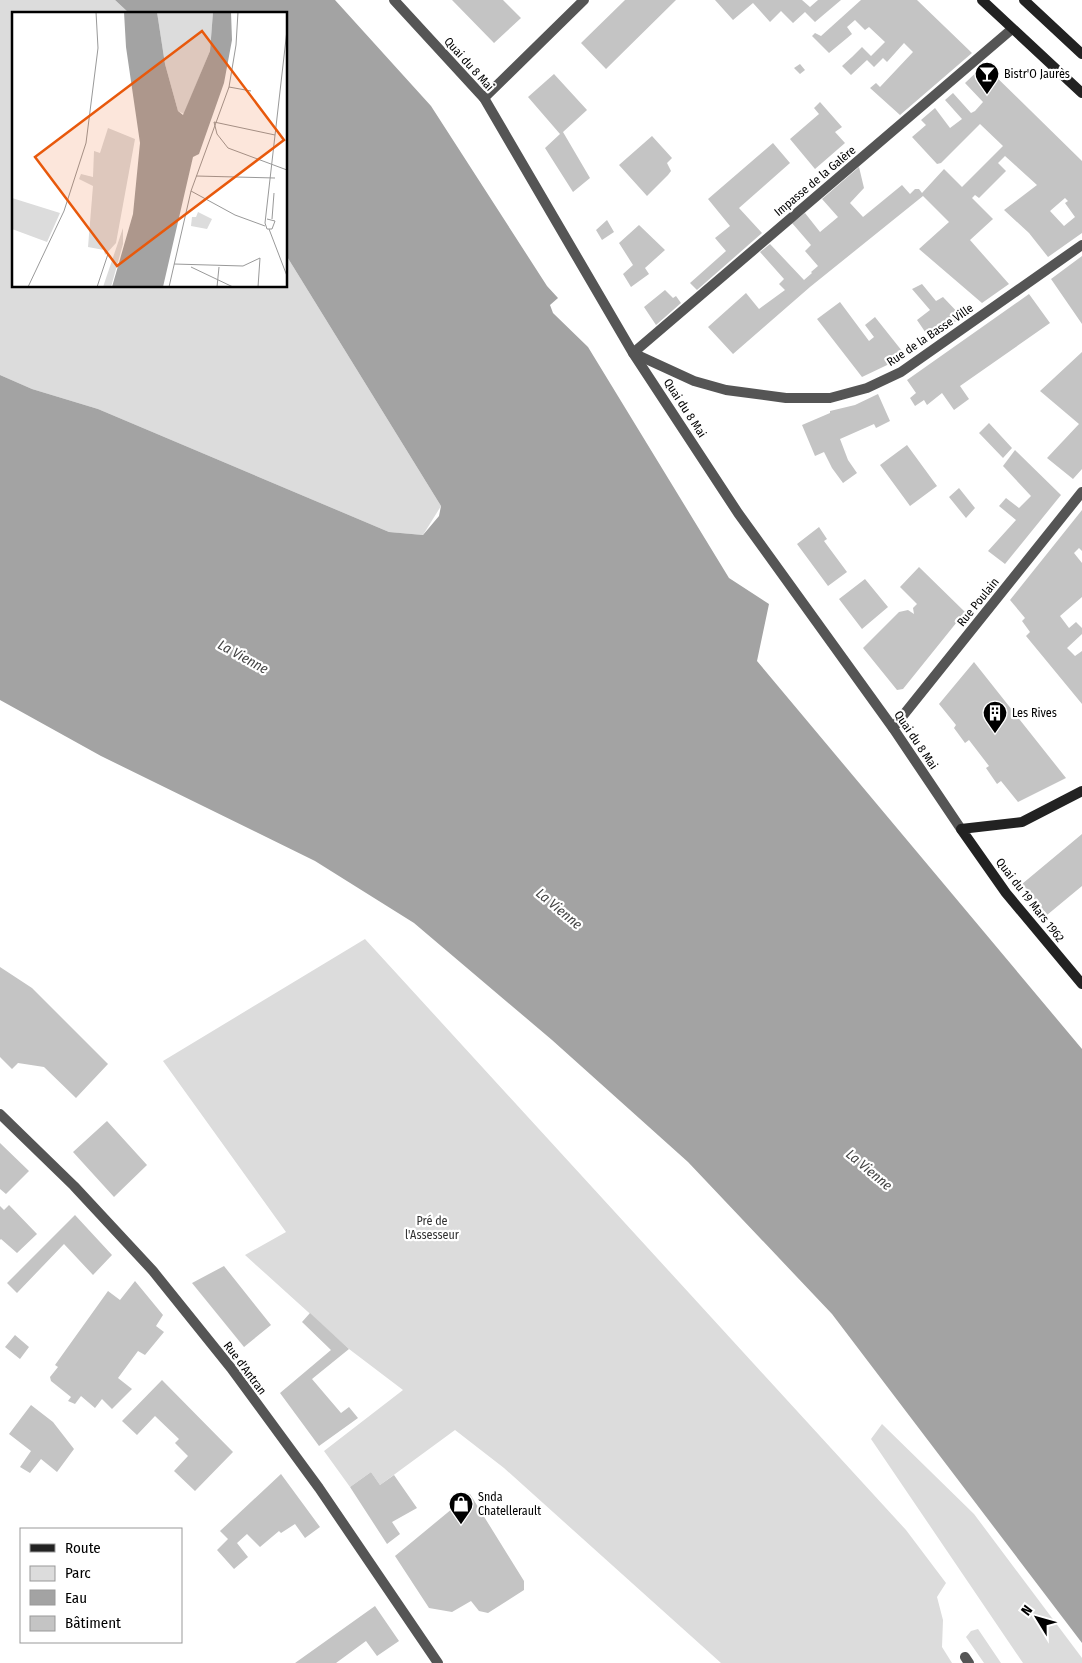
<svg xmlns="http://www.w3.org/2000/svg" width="1082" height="1663" viewBox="0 0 1082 1663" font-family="'Fira Sans Condensed',sans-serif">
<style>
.green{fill:#dcdcdc}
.water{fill:#a3a3a3}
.building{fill:#c4c4c4;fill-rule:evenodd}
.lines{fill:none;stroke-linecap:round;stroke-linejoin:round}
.minor{stroke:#555;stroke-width:10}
.tertiary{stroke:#555;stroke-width:10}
.secondary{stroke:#222;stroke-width:10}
.labels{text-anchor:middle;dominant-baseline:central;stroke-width:4.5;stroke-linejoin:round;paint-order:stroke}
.street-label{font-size:12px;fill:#000;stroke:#fff}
.poi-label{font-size:12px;fill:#000;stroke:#fff;text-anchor:start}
.park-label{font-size:12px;fill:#333;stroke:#fff}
.water-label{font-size:14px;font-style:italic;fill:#444;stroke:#fff}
.inset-road{fill:none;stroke:#999;stroke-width:1}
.view{fill:#e8590c;fill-opacity:0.15;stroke:#e8590c;stroke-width:2.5}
.inset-edge{fill:none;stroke:#000;stroke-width:2.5}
</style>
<rect width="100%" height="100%" fill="#fff"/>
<path class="green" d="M0 0H115L130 14H14V286H286V255L441 506 423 535 389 532 98 409 32 389 0 375Z
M365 939 906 1530 946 1583 937 1597 943 1620 942 1647 952 1663H721L504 1468 455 1430 380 1485 371 1472 350 1487 324 1451 403 1390 349 1349 245 1255 286 1232 163 1061Z
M882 1424 974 1514 1082 1658V1663H1023L871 1439Z
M978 1629 1001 1663H984L966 1637 971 1631Z"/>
<path class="water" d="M115 0H335L431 106 547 286 558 298 550 305 553 313 588 347 729 578 769 604 757 661 1082 1049V1643L832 1314 688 1162 552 1040 414 923 315 861 101 756 0 700V375L32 389 98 409 389 532 423 535 439 516 441 506 286 255V14H130Z"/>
<path class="building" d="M452 0H503L521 18 494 43Z
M625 0H676L606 69 581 43Z
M715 0H802L810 7 818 0H841L815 22 805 12 793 23 781 11 770 22 753 3 733 20Z
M861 0H917L972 53 900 115 870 88 876 83 880 87 913 52 904 43 887 62 883 58 874 67 867 60 851 75 842 66 852 57 862 47 871 56 885 42 869 27 865 30 855 20 847 27 852 34 829 53 812 36 815 33 821 36Z
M800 64 805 70 800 74 794 68Z
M984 65 1082 161V233L1048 257 1029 233 1004 210 1037 185 1005 156 998 163 1006 171 979 198 975 195 972 198 993 219 970 240 1009 284 982 303 919 249 949 222 923 196 810 287 733 354 708 327 746 293 759 309 785 290 779 284 784 279 760 252 770 244 804 280 812 273 811 272 818 266 805 251 811 245 792 223 805 213 820 232 838 217 822 199 859 167 864 188 850 203 863 217 902 185 910 194 915 189H919L922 193 944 169 962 187 1003 146 980 124 941 163 937 164 912 137 926 125 921 120 935 108 950 128 962 119 945 100 953 93 971 113 975 111 983 102 965 83ZM1065 198 1068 201 1065 203 1075 217 1064 226 1050 211Z
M554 74 587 110 563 132 590 178 573 192 545 148 560 134 528 97Z
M820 102 842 127 835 132 845 143 815 169 790 139 819 114 814 108Z
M652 136 672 158 667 163 671 171 668 175 647 196 619 165Z
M773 143 790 163 739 208 762 233 697 290 690 283 726 251 715 238 730 226 708 199Z
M607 220 614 232 602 240 596 230Z
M639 225 665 250 645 268 649 274 631 287 623 274 633 265 619 243Z
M1082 256V324L1051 279Z
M922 284 936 301 943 297 962 317 930 339 917 320 930 310 912 289Z
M665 290 673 298 676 296 681 303 656 325 644 307Z
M1029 294 1050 323 960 386 969 399 954 410 942 393 927 405 924 400 915 406 910 398 916 393 907 380Z
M840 302 869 341 874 337 865 325 875 317 906 356 862 377 817 319Z
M1082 352V469L1073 479 1047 458 1079 424 1040 391Z
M878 394 890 421 876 428 874 424 840 439 848 460 857 473 843 483 832 468 824 452 815 456 802 425 830 413V411L855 405Z
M989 423 1012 448 1003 458 979 433Z
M907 445 937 486 910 506 880 465Z
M1015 450 1061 495 1005 564 988 551 1016 520 999 506 1006 498 1019 508 1031 496 1003 466Z
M959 488 975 508 966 518 949 497Z
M1082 510V551L1079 548 1074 553 1082 563V597L1060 616 1069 628 1076 622 1082 628V634L1067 648 1075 656 1082 651V704L1026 636 1030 632 1022 621 1025 618 1010 600Z
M819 527 827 539 824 541 847 572 828 586 797 544Z
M919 567 965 612 903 689 897 690 863 648 899 612 908 610 914 614 913 608 917 604 900 587Z
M865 579 888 607 862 629 839 599Z
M974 662 1066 778 1018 802 1001 781 997 784 986 768 989 766 969 740 965 743 954 728 956 725 939 704Z
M1082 834V886L1047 915 1022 884Z
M0 967 32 988 108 1064 76 1098 44 1067 18 1063 12 1069 0 1057Z
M107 1121 147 1165 114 1197 73 1152Z
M0 1143 29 1171 6 1194 0 1189Z
M9 1205 37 1234 17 1253 1 1239 0 1240V1206L4 1210Z
M75 1215 112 1255 93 1275 64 1244 17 1293 7 1283Z
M224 1266 271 1325 244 1347 192 1283Z
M135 1281 163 1315 156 1326 164 1332 145 1355 138 1351 118 1378 132 1389 112 1409 102 1399 95 1408 81 1396 75 1404 68 1401 71 1397 51 1381 50 1377 58 1367 55 1365 108 1291 120 1300Z
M310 1313 349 1349 312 1379 341 1413 349 1407 358 1418 319 1446 280 1393 331 1350 302 1322Z
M15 1335 29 1347 20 1359 5 1347Z
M162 1380 233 1452 195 1491 174 1471 188 1456 175 1443 179 1439 155 1416 137 1435 122 1421Z
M31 1405 53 1422 74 1449 57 1472 41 1459 30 1473 20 1467 31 1451 9 1434Z
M371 1472 380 1485 394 1475 417 1508 392 1522 400 1534 387 1544 350 1487Z
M281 1474 320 1527 305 1538 295 1524 281 1533 279 1531 260 1547 247 1534 237 1543 248 1557 234 1569 217 1550 228 1539 220 1531Z
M470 1494 524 1581V1590L488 1613 479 1611 471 1601 452 1612 429 1608 395 1556Z
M375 1606 399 1641 377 1656 366 1641 336 1663H295Z"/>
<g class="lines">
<path class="minor" d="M1012 29 633 353 694 381 726 390 786 398H830L867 388 901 372 1082 245
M484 98 584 0
M893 728 1082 492
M965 1657 969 1663"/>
<path class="tertiary" d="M394 0 484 98 633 353 738 513 893 728 961 829
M0 1114 74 1186 153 1271 231 1368 319 1488 438 1663"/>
<path class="secondary" d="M982 0 1082 93
M1024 0 1082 54
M1082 791 1022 822 961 829 1006 893 1082 984"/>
</g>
<defs>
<symbol id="bar-pin" viewBox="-11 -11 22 30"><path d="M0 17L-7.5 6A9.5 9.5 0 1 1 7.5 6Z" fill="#000" stroke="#fff"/><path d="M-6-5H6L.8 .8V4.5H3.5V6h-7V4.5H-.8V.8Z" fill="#fff"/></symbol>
<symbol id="building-pin" viewBox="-11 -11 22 30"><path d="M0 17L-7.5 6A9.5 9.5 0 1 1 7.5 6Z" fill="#000" stroke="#fff"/><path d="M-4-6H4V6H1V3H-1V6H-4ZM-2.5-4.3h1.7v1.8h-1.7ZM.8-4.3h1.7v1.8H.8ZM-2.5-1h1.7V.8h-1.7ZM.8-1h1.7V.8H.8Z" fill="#fff"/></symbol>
<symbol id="shop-pin" viewBox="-11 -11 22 30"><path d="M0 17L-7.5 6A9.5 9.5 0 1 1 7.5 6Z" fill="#000" stroke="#fff"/><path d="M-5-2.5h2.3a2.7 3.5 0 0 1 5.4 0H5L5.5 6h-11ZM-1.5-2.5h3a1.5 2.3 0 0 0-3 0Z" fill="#fff"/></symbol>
</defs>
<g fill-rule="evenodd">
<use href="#bar-pin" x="973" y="60" width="28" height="38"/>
<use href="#building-pin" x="981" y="699" width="28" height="38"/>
<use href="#shop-pin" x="447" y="1490" width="28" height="38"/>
</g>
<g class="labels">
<g class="street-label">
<text transform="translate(469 64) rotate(48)">Quai du 8 Mai</text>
<text transform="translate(815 181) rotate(-40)">Impasse de la Galère</text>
<text transform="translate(930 335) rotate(-34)">Rue de la Basse Ville</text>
<text transform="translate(685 408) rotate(57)">Quai du 8 Mai</text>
<text transform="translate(978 602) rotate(-51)">Rue Poulain</text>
<text transform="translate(916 740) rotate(56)">Quai du 8 Mai</text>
<text transform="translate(1030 900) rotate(52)">Quai du 19 Mars 1962</text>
<text transform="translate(245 1368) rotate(53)">Rue d'Antran</text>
</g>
<g class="poi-label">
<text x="1004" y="74">Bistr'O Jaurès</text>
<text x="1012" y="713">Les Rives</text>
<text x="478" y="1497">Snda<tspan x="478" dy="14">Chatellerault</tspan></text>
</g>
<g class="park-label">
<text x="432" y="1221">Pré de<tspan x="432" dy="14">l'Assesseur</tspan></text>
</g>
<g class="water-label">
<text transform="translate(243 657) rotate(29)">La Vienne</text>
<text transform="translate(559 909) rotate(40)">La Vienne</text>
<text transform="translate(869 1170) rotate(40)">La Vienne</text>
</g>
</g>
<g transform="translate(12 12)">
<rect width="275" height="275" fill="#fff"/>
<path d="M145 0H201L198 39 172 102 166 99 153 52ZM96 116 123 127 104 231 93 243 92 238 76 235 81 174 67 167 69 162 81 165 82 139 88 141ZM0 186 48 201 35 230 0 217ZM186 200 200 207 195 217 179 214 180 205H184ZM111 216V232L99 275H91Z" fill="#dcdcdc"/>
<path d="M112 0H145L153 52 166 99 171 103 198 39 201 0H219L220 28 212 71 187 142 181 145 151 275H100L121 202 128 131 114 35Z" fill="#a3a3a3"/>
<path class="inset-road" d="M217 75 239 79M202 110 205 122 216 136 275 158M202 110 263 123M184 164 263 166M179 179 217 75 224 33 226 0M255 207 263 209 260 217H255L253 211 275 18M260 207 262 181M257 217 275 264M162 252 231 254 248 246 246 275M179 255 221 275M16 275 52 199 74 131 86 36 84 0M85 275 96 242M157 275 179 179 223 203 253 214M205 275 207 255"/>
<path class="view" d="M190 19 272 128 105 254 23 145Z"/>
<rect width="275" height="275" class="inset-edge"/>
</g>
<rect x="20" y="1528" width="162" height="115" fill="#ffffff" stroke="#999999"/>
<rect x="30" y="1544" width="25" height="8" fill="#222222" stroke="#999999"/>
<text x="65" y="1553" font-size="15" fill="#000000">Route</text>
<rect x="30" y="1566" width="25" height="15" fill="#dcdcdc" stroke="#999999"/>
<text x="65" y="1578" font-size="15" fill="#000000">Parc</text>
<rect x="30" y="1590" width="25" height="15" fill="#a3a3a3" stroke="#999999"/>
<text x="65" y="1603" font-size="15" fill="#000000">Eau</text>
<rect x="30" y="1616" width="25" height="15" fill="#c4c4c4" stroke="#999999"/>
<text x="65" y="1628" font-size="15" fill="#000000">Bâtiment</text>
<g transform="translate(1037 1618) rotate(307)" stroke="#ffffff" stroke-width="4" paint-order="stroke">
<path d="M0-4L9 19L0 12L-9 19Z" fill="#000000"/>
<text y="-8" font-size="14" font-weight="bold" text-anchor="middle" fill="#000000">N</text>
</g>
</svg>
